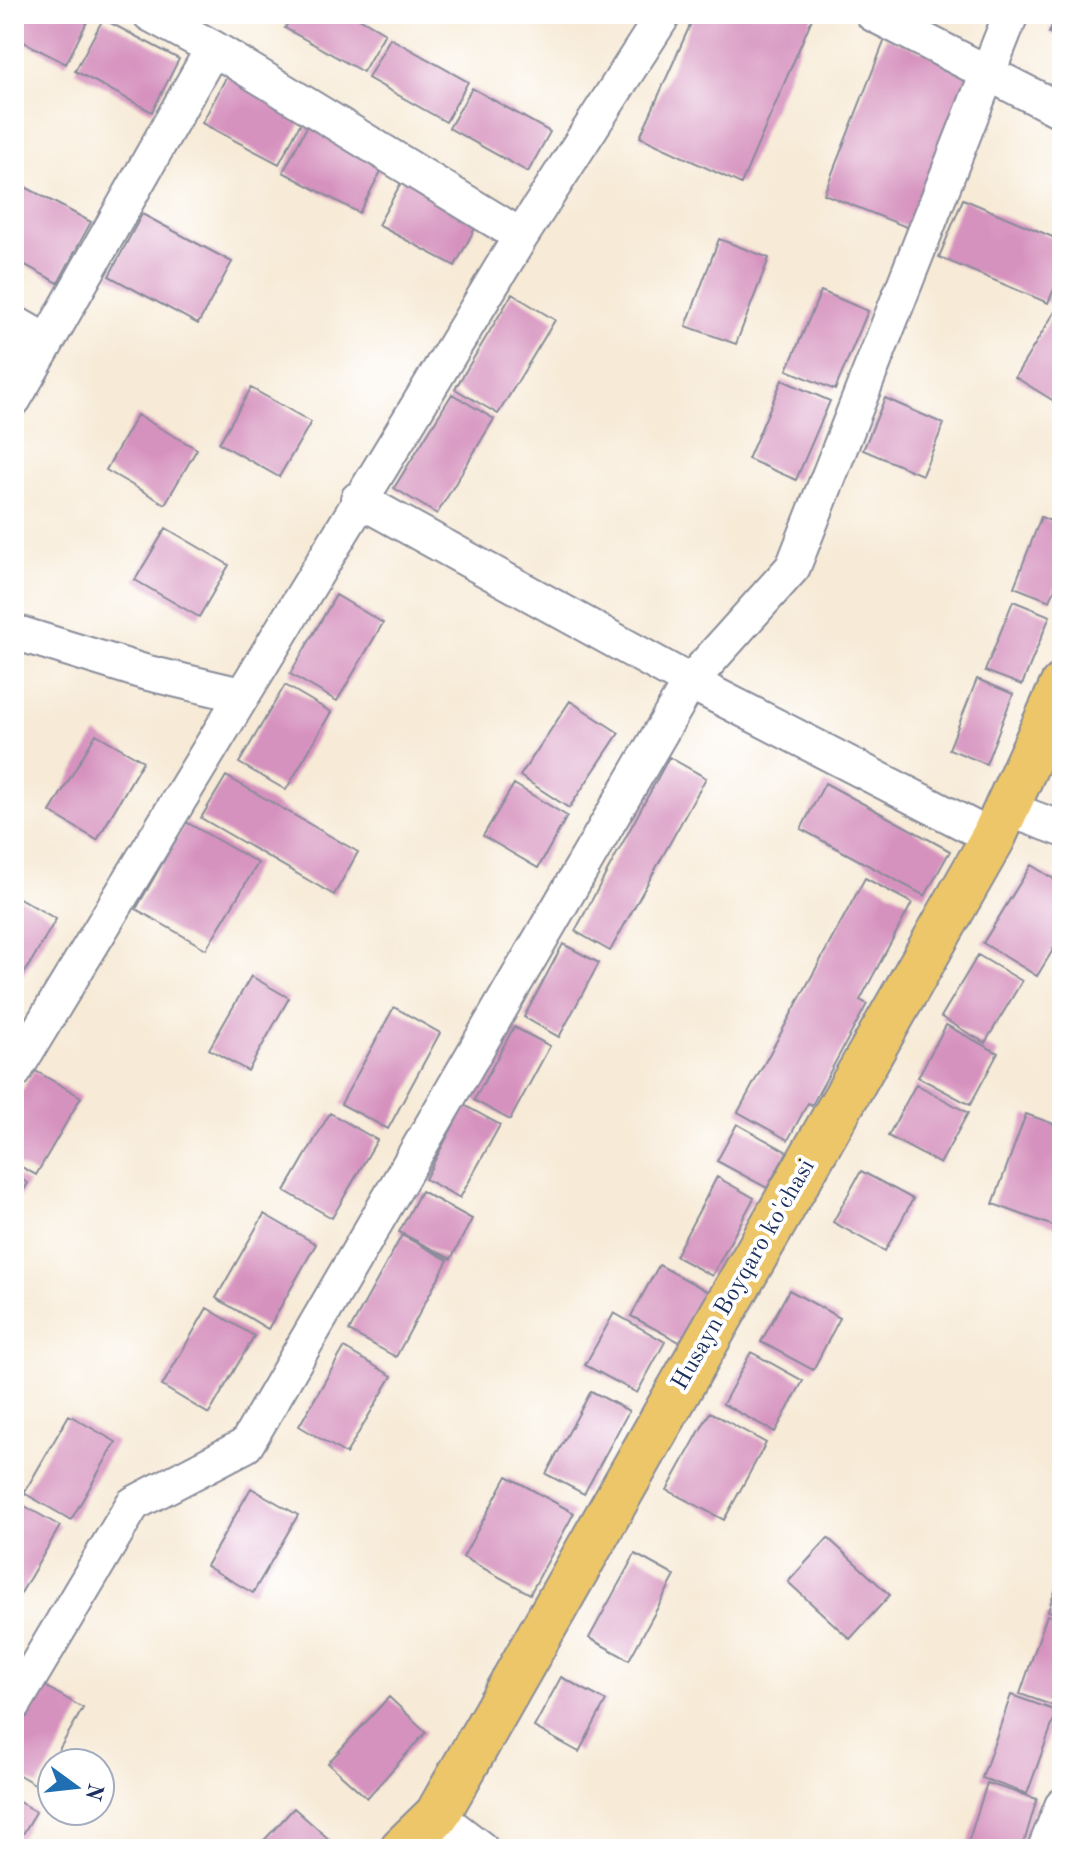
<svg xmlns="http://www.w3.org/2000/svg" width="1076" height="1863" viewBox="0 0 1076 1863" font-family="'Old Standard TT',serif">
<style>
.building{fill:#d692be}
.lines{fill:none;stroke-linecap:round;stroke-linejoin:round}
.minor-casing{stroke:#898c9a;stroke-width:38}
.major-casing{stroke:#898c9a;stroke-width:48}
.minor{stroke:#fff;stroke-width:34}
.major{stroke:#ecc669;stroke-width:44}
.labels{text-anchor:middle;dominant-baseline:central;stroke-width:8;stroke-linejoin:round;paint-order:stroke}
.street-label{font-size:24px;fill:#1b2f5e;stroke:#fff}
</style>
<rect width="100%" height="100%" fill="#fff"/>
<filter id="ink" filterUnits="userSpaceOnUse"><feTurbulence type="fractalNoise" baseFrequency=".0125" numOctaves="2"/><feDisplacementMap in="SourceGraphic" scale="16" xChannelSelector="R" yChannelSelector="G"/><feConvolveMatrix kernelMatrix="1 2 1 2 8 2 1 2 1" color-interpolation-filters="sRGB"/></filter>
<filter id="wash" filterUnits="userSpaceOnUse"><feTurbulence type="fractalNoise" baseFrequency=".006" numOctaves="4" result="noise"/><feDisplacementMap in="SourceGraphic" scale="32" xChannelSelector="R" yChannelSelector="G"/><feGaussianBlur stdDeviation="1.8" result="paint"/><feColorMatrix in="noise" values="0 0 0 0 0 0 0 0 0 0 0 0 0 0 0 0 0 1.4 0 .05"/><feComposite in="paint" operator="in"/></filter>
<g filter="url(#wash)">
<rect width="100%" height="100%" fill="#f7ead6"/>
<g id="blocks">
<path class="building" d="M14 14H91L66 64 14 37Z
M293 14H352L385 33 363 72 285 28Z
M695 14H814L741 184 640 137Z
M1057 14H1062V38L1049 33Z
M103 19 179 59 152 112 75 71Z
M886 37 971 70 909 228 824 194Z
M390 38 468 82 446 122 368 78Z
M230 70 307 111 279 164 202 123Z
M472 88 550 132 528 172 449 128Z
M311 119 387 160 359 213 283 172Z
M407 172 483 213 455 266 378 225Z
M14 181 91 222 58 283 14 259Z
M963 199 1062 241V271L1048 303 939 257Z
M142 214 232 262 198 324 109 276Z
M719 239 769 258 736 344 686 326Z
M821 291 868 311 835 390 787 370Z
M512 294 555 320 498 414 455 389Z
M1062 300V406L1015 377Z
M782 380 830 401 796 480 748 459Z
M251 388 311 422 279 477 219 443Z
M452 394 494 419 437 514 394 488Z
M885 398 944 424 922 475 863 450Z
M137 415 197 449 165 504 106 470Z
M1041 517 1062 526V571L1050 601 1014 587Z
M166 528 229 565 199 617 135 580Z
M336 595 383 623 337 701 290 674Z
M1013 601 1050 616 1022 685 985 671Z
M977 679 1013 694 986 764 949 749Z
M285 685 331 712 286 790 239 763Z
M570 701 619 733 569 808 520 776Z
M96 734 143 761 97 840 50 812Z
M669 757 706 778 610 951 575 931Z
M226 776 358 852 334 895 201 818Z
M825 783 950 851 925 896 801 829Z
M514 784 567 816 538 868 483 836Z
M186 822 258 863 206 949 136 909Z
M1031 865 1062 884V935L1037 976 983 943Z
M865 878 912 903 860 1000 867 1004 812 1105 808 1103 788 1140 738 1112Z
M14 895 56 919 24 974 14 968Z
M563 944 599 963 559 1037 524 1017Z
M978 955 1022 981 985 1043 941 1017Z
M251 976 289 998 248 1071 209 1049Z
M394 1007 440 1033 388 1129 341 1104Z
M946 1025 998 1053 970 1105 918 1077Z
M514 1027 550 1046 510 1120 474 1100Z
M34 1070 81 1097 36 1175 14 1163V1104Z
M916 1084 968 1113 940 1164 888 1136Z
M464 1105 500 1125 460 1198 425 1179Z
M330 1113 377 1140 332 1218 285 1191Z
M1026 1114 1062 1127V1229L993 1204Z
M737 1124 787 1152 767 1188 717 1161Z
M861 1171 913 1199 885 1251 833 1222Z
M14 1175 28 1183 14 1206Z
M717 1177 754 1198 712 1276 675 1256Z
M421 1191 472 1219 451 1259 399 1232Z
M264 1214 316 1244 268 1329 216 1298Z
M402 1235 448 1260 396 1357 349 1331Z
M659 1265 711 1293 683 1344 631 1316Z
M789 1290 840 1318 813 1370 761 1342Z
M207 1308 254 1336 209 1414 162 1386Z
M614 1313 665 1342 637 1393 585 1365Z
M344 1348 392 1376 346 1454 299 1426Z
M751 1352 803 1381 775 1432 723 1404Z
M591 1391 629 1411 584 1494 546 1474Z
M710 1412 766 1443 724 1520 667 1490Z
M69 1415 116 1442 71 1520 24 1493Z
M507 1476 574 1513 530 1594 463 1557Z
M251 1488 298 1515 253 1593 206 1566Z
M14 1500 60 1526 14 1605Z
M828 1538 890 1595 850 1639 788 1582Z
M635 1554 675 1576 629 1660 589 1638Z
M1062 1571V1616L1048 1611Z
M1047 1615 1062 1620V1693L1057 1707 1020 1694Z
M561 1677 606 1701 579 1752 534 1727Z
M36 1681 83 1708 38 1786 14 1772V1719Z
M1011 1695 1057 1711 1027 1794 982 1778Z
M389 1697 426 1732 367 1798 328 1763Z
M987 1783 1037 1799 1022 1849H966Z
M14 1799 36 1812 14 1849Z
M294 1808 332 1842 326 1849H256Z"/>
</g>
</g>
<g filter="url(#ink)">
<use href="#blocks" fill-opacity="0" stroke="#898c9a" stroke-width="2"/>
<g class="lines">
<defs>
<path id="minor" d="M150 14 213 48 521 236 664 14
M873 14 1062 111
M14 323 47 342 213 48
M14 399 47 342
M358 499 690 682 993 838
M14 632 144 672 241 695
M1008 809 1062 829
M14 1072 521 236
M14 1704 133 1504 246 1445 690 682 793 567 1011 14
M437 1815 481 1849
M1045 1849 1062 1806"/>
<path id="major" d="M402 1849 437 1815 993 838 1062 686"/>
</defs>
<use href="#minor" class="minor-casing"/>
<use href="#major" class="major-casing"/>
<use href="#minor" class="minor"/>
<use href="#major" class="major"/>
</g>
</g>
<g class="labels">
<g class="street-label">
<text transform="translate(744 1275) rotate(-60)">Husayn Boyqaro ko'chasi</text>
</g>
</g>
<rect width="1076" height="1863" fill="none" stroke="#fff" stroke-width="48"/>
<g transform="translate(76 1787) rotate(105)"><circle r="38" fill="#ffffff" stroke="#a4acbf" stroke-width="2"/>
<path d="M0-6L14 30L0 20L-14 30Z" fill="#1f6fb2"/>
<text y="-12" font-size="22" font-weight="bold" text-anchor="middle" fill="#1b2f5e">N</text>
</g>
</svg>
